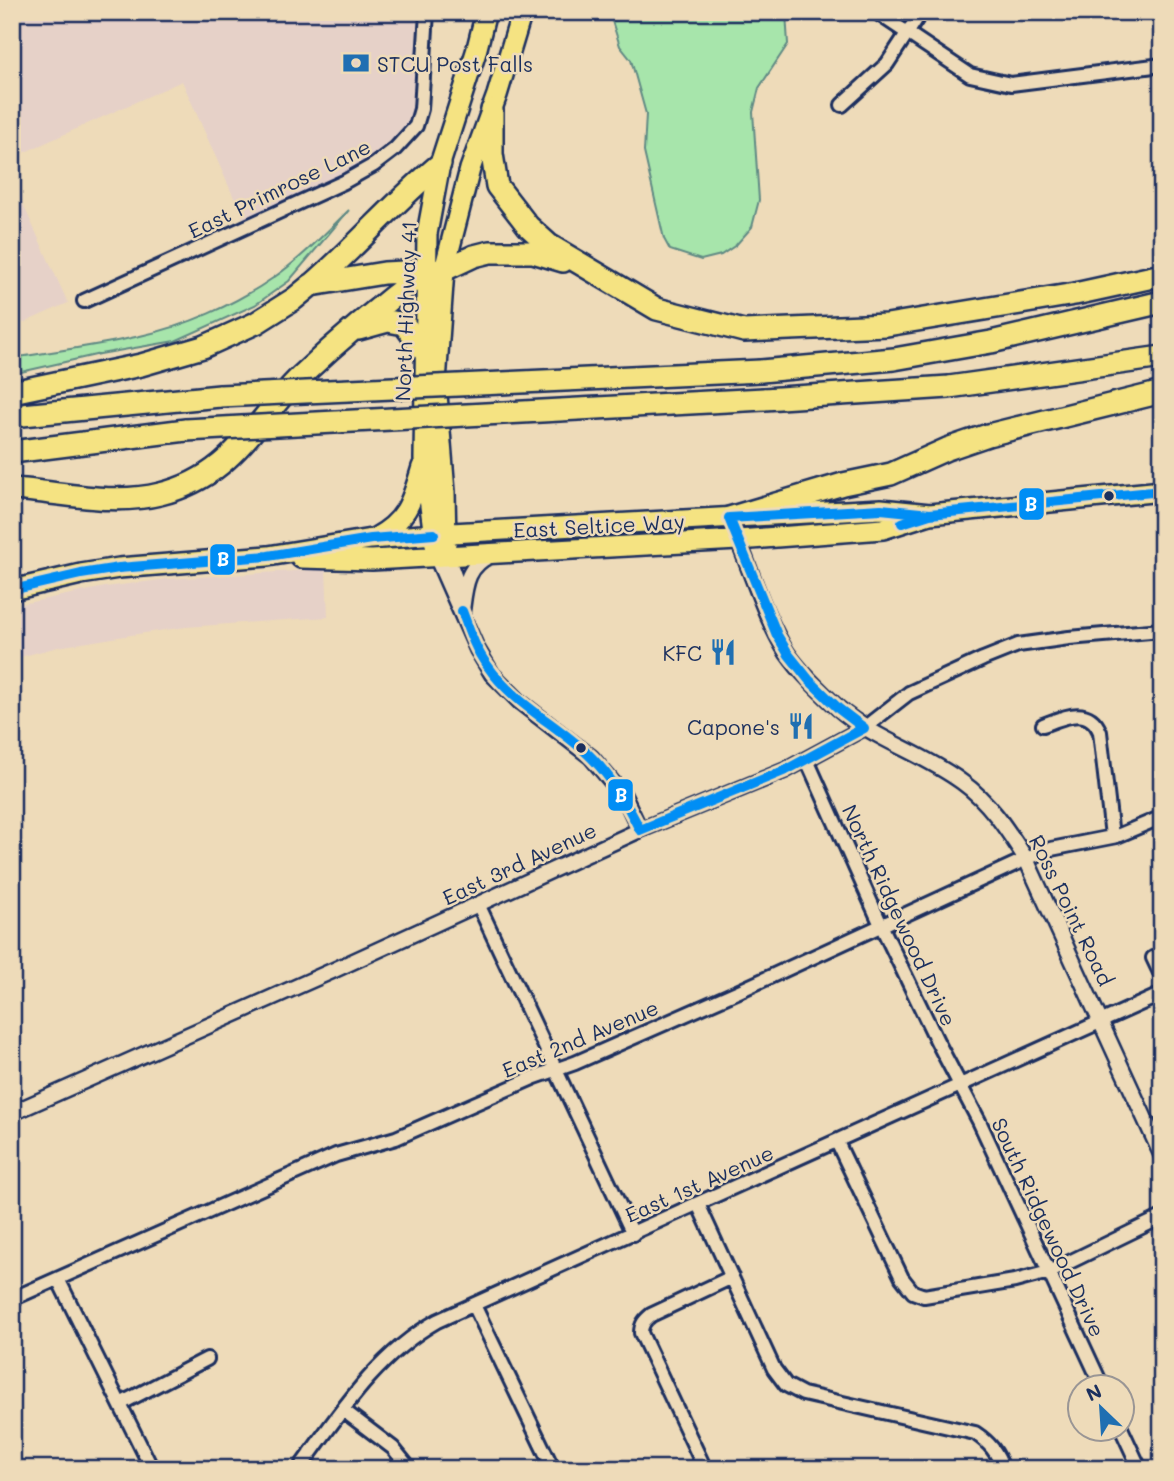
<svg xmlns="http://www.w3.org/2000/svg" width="1174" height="1481" viewBox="0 0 1174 1481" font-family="Mali,sans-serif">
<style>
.built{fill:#e6d1c8}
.green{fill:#a7e5ab;stroke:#618a84;stroke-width:2}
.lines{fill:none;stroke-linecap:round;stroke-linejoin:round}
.minor-casing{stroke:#1b2f5e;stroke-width:18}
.tertiary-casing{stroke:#1b2f5e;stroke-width:19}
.primary-casing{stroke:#1b2f5e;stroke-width:24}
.motorway-casing{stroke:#1b2f5e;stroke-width:26}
.minor{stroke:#eedbb9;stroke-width:12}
.tertiary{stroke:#eedbb9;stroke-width:14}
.primary{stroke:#f5e382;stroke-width:19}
.motorway{stroke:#f5e382;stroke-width:21}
.motorway-bridge-casing{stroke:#1b2f5e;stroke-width:26;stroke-linecap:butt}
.motorway-bridge{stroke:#f5e382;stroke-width:21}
.bus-1-casing{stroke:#eedbb9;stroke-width:16}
.bus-1{stroke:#008ef5;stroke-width:10}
.bus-dot{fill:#1b2f5e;stroke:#eedbb9;stroke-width:2.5}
.labels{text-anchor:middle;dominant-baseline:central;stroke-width:5;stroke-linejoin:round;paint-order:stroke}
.poi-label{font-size:21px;fill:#1b2f5e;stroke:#eedbb9;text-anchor:end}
.street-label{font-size:21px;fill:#1b2f5e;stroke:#eedbb9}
.line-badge{stroke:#eedbb9;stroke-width:2.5}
.badge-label{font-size:19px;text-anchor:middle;font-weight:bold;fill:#fff}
</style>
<rect width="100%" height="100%" fill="#eedbb9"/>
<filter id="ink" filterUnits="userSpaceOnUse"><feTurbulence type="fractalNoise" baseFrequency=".0143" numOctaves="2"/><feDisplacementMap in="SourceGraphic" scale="14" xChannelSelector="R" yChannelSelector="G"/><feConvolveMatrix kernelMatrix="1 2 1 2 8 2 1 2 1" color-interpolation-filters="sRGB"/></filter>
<g filter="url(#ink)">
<path class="built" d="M12 12H418L412 116 399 134 360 165 340 178 246 225 182 81 12 158Z
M12 180 68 303 12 328Z
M326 569 328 617 186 627 131 635 58 647 12 659V606L105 587 168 579Z"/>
<path class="green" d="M651 12 786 13 788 44 759 88 753 112 759 200 752 227 736 245 721 255 701 260 670 250 664 239 644 152 646 114 631 60 620 46 612 21Z
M349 210 289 281 255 305 175 341 100 354 12 374V358C55 351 98 346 140 336 186 326 234 305 273 278 301 259 325 233 349 210Z"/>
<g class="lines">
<defs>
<path id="minor" d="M876 12 970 75 1011 84 1162 65
M842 105 887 64 921 12
M84 301 344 182 374 165 395 149 416 126 421 109 427 12
M1043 725C1064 717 1089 705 1100 732L1112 836
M864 728 909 693 983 659 1018 645 1069 638 1162 630
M807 760 881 925 937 1041 979 1121 1102 1386
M478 904 633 1234
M1162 954 1153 958 1162 977
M837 1142 902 1278 913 1292 924 1296 1015 1281 1049 1272 1162 1217
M698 1204 774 1369 786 1385 803 1394 975 1433C990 1443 997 1452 1003 1469
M58 1279 152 1469
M12 1299 336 1155 396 1138 535 1077 575 1063 739 991 1026 859 1051 849 1117 836 1162 817
M474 1305 553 1469
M120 1404 207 1359
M343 1410 393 1448 410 1469
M1121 1428 1140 1469
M299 1469C340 1413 376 1356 437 1321L1162 994
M705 1469 641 1333C641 1324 645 1320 651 1315L732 1277"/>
<path id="tertiary" d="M738 540C753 577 766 619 787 653 801 673 820 691 838 708 875 740 923 753 962 782 990 802 1008 831 1026 859L1162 1156
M436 556 477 649 492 674 520 702 591 757 624 796 640 830
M447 556 456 581 459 600
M462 611C465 587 466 565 492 555
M12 1113 332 971 640 830 786 770 864 728"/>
<path id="primary" d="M375 538C408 520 412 500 422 467
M446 544 445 492 436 382 444 270 470 169 497 95 522 12
M435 545 424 459 427 234 440 164 476 52 486 12
M301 558 372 560 738 540 883 529 930 514 1162 491
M12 590 81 574 119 568 268 556 371 539 434 534 881 509 930 514"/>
<path id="motorway" d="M492 110V154L497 186 528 226 549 245 657 309 744 331 887 325 1075 294 1162 275
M312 285C357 246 395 201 440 164
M359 329 388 321 404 324 424 351
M761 371 894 359 991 342 1162 302
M12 392 141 365 203 347 256 323 294 299 311 285 384 273 444 270 474 256 490 252H533L563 261
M764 399 949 387 1162 357
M12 416 220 396
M12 452 186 430
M12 489C61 492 112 506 160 494 232 477 252 424 300 377 340 339 382 304 426 271
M729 518 843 484 891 474 947 449 988 435 1162 392"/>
</defs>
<use href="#minor" class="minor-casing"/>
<use href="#tertiary" class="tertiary-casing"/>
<use href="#primary" class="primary-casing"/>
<use href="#motorway" class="motorway-casing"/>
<use href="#minor" class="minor"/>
<use href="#tertiary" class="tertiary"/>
<use href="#primary" class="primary"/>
<use href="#motorway" class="motorway"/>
<defs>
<path id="motorway-bridge" d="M220 396 761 371
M186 430 764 399"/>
</defs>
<use href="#motorway-bridge" class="motorway-bridge-casing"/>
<use href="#motorway-bridge" class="motorway-bridge"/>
<defs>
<path id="bus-1" d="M902 523 930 514 1162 491
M12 590 81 574 119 568 268 556 371 539 434 534
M462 611C469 630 475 649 487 665 514 705 559 725 592 758 613 779 627 804 640 830L786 770 864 728 839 709 809 680 789 655 777 635 729 518 881 509 930 514"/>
</defs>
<use href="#bus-1" class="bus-1-casing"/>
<use href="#bus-1" class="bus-1"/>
</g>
</g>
<defs>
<symbol id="bank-bare" viewBox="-9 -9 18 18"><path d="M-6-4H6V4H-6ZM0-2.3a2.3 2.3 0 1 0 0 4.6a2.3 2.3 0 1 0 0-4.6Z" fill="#1f6fb2" stroke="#eedbb9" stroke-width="2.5" paint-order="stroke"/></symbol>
<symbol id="restaurant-bare" viewBox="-9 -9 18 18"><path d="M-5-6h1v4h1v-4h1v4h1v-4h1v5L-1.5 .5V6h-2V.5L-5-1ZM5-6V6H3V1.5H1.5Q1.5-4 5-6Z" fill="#1f6fb2" stroke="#eedbb9" stroke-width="2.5" paint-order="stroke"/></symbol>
</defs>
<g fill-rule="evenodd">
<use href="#bank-bare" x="337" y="44" width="38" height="38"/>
<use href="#restaurant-bare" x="704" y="633" width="38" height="38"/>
<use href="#restaurant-bare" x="782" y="707" width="38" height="38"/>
</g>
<g class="bus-dot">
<circle cx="1109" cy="496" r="6"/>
<circle cx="581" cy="748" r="6"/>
</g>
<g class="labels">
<g class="poi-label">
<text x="377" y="63" text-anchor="start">STCU Post Falls</text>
<text x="702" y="652">KFC</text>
<text x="780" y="726">Capone's</text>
</g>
<g class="street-label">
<text transform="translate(279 188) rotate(-26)">East Primrose Lane</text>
<text transform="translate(405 311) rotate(-88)">North Highway 41</text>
<text transform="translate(599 525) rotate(-3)">East Seltice Way</text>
<text transform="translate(519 863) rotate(-25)">East 3rd Avenue</text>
<text transform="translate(1072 910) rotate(64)">Ross Point Road</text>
<text transform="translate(900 915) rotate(65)">North Ridgewood Drive</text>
<text transform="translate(580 1038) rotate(-23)">East 2nd Avenue</text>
<text transform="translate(699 1183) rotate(-24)">East 1st Avenue</text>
<text transform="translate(1049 1227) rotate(65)">South Ridgewood Drive</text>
</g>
</g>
<g class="line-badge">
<rect x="1018" y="487" width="27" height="34" rx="7" fill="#008ef5"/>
<rect x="209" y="543" width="27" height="33" rx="7" fill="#008ef5"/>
<rect x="607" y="778" width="27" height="34" rx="7" fill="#008ef5"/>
</g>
<g class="badge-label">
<text x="1031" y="511">B</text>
<text x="223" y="566">B</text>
<text x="621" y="802">B</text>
</g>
<rect width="1174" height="1481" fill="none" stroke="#eedbb9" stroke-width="42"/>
<rect x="21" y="21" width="1132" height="1439" fill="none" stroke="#1b2f5e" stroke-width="2.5" filter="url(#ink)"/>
<g transform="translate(1101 1408) rotate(335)"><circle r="33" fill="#eedbb9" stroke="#9a9695" stroke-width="2"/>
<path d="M0-5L12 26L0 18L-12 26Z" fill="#1f6fb2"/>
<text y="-10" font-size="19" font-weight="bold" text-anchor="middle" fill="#1b2f5e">N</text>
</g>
</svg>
